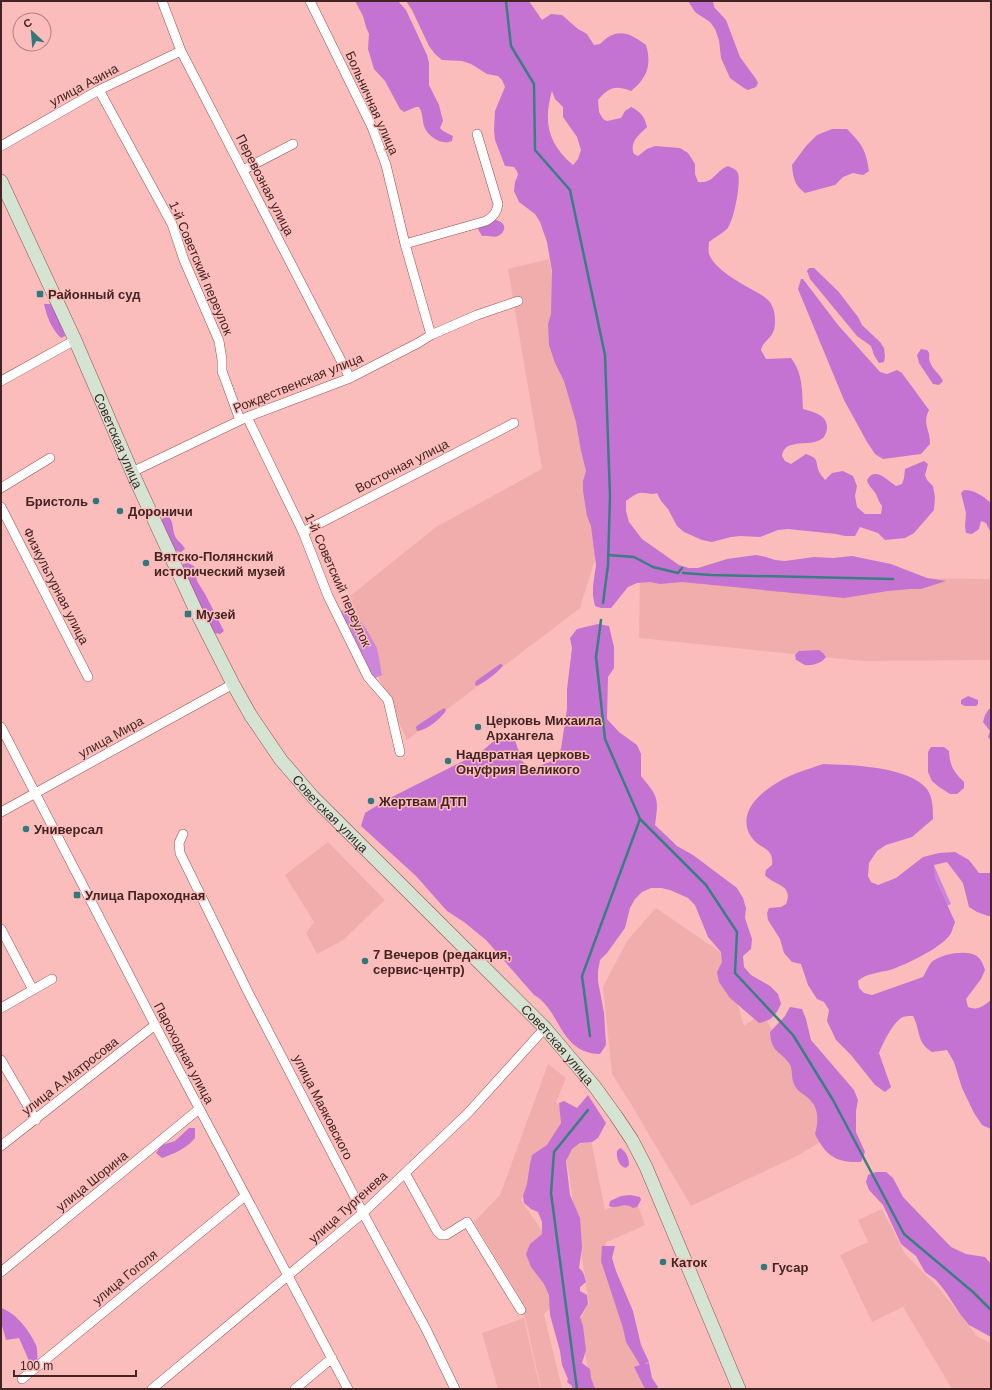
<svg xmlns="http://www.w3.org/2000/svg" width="992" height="1390" viewBox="0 0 992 1390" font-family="Arial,sans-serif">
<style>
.built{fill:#f0adab}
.green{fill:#cc86da}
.forest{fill:#c473d3;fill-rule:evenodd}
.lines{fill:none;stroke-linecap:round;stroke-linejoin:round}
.stream{stroke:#3a7e82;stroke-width:2.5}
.street-casing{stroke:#92504f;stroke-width:10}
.secondary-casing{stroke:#92504f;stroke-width:14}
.street{stroke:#fff;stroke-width:9}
.secondary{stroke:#d4e3d2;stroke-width:13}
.poi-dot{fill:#2f787d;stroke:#fbbdbb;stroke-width:1.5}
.labels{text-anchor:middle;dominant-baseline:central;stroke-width:3;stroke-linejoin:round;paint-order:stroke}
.street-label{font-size:13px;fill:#412423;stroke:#fbbdbb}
.poi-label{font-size:13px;font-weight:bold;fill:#412423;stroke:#fbbdbb;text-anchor:start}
</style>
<rect width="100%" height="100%" fill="#fbbdbb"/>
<path class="built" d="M549 259 601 540 580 608 407 740 344 601 436 527 542 469 508 269Z
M640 576 991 579V660L862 661 639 638Z
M328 842 385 900 343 940 317 954 306 933 314 922 285 875Z
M656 908 723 954 744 1026 762 1013 835 1133 797 1156 691 1206 631 1104 612 1074 603 987 627 941Z
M548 1064 566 1078 556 1102 565 1112 552 1143 521 1200 545 1235 557 1302 544 1314 562 1389H541L521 1299 474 1222 500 1195Z
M591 1140 605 1210 635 1197 645 1225 605 1243 651 1389H593L578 1323 589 1303 565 1150Z
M882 1209 905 1254 939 1288 978 1337 991 1343V1389H952L903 1307 872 1322 840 1255 868 1242 858 1220Z
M524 1318 540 1389H498L482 1333Z"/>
<path class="green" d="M343 610 353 614 365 627 377 648 382 675 375 678 370 675 340 612Z
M933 863 951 904 935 911Z"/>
<path class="forest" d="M355 1H398L406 10 427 55 429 63V85L439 105 443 121 440 128 443 131 453 136 452 141C442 146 427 136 424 126 422 119 423 113 419 107H416L404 112 400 109 385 81 374 69 368 49 369 34 366 27 363 16Z
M406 1H529L542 20 551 14 562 15 578 29 587 34 594 45 600 44C616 27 629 32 646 45 652 65 647 78 631 91 615 85 609 87 598 100L599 112 603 119 607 121 621 118 625 111 631 107C640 111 645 117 647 127 639 135 629 142 634 154L638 156 647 149 655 146 680 148 688 153 695 164V174L698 182C714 184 715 171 728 166 732 168 736 169 738 173 741 184 734 220 727 229 724 232 714 238 709 242 709 245 708 250 709 254 714 268 738 282 751 289 758 293 769 298 772 306 775 311 775 319 775 324 774 339 763 340 761 350L766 359 791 358C803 374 802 390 803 409 813 412 828 415 827 428 827 431 825 435 824 437 822 439 818 441 815 442 803 445 784 440 782 456L785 461 791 464 806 454C817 458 816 459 818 469 819 473 823 477 825 480L832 473 843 471 853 476 857 486 855 496 857 507 865 514H881L882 506C879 502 878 499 876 494 873 489 869 487 867 480 875 466 887 480 896 486L902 484 904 478 905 469 924 461 928 464 925 475 927 480 933 486 935 497 934 510 914 533 905 538 885 540 878 533 860 527 855 536H845L836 534 788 529 778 530 760 537 741 536 731 537 712 542 702 540 684 532 677 526 668 509 661 501 657 493C651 495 650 493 644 493 637 492 632 497 626 501V511L629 522 642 539 679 565 689 568H698L727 559 756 555 766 557 775 560 785 561 814 557 833 558 852 556 891 564 927 578 946 581 921 589H910L888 591 844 598 682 582 660 584 650 582 637 583 628 587 611 608H601L595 606 593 596V586L596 565 591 526 587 516 583 491V481L586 471 581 451 576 422 564 381 555 363 549 345 548 324 551 314 552 271 547 242 540 222 535 214 519 202 514 191 515 182 518 175 517 171 514 167 505 166 495 140 494 130 495 111 505 87 502 80 498 76 487 74 471 64 462 61 442 60 435 54 429 46 412 10ZM552 91 555 99 563 107V117L577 137 581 150 578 159 573 165C548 144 543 122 552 91Z
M688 1H713L714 7 726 20 740 57 756 79 758 83 756 87 748 90 744 88 730 78 721 58 719 40 715 29 710 22 695 12Z
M832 129H847C862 144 866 150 869 171L863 175 853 173 843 177 835 185 805 193C795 186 793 178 792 165L806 146 817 135Z
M496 220C498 221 500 221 502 223 507 227 503 234 498 236 494 238 488 235 482 236L478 229 479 225Z
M809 268H814L838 291 858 317 862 325 880 342 884 348 885 357 884 362 879 363 874 355 871 346 857 336 810 279 807 271Z
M801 279H803L838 325 880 372 887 374 897 370 902 373 929 410C922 425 930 428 930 444L921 454 883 459 875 454 867 442 844 400 798 289Z
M44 304H51L59 318 65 336 61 338C51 328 47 317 44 304Z
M921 349 927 350C931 354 928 357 930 362 932 369 940 374 943 381L939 385 933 384 919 363 917 355Z
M964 490C975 490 983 496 991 503V533L986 523 981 521 979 529 972 534 966 533 965 526 966 513 961 493Z
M167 516 169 517C174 523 172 529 175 536 177 541 183 544 185 549L181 552 176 551 161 524 162 519Z
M188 563 194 566 197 581 205 594 224 631 220 634 215 633 211 630 182 569 183 564Z
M598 624 609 626 614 647V668L608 677 607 719 619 732 637 745 641 754V776C658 797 659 797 655 825L677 846 693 855 737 888 743 898 746 908 745 918 752 939 751 949 743 956 744 967 751 975 770 986 778 994 781 1004C775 1016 773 1020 759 1023L730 998 719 982 717 972 722 962 721 952 708 937 695 905 688 898 670 890 661 888H651L642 892 635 899 630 908 625 928 607 953 600 960 598 971V981L604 1013 606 1045 600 1054C559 1053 561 1010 534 995L486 940 464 922 447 911 416 876 361 826 365 813 386 800 481 752 495 740 505 735 515 740 522 761 531 769 552 761 561 749 567 709V689L572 648 570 638 577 629Z
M819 650 823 653 826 657C822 663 812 666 805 665 802 664 799 661 796 660L795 655 799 651Z
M500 664 503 665C500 671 483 684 476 686L475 684 476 681Z
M968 696 978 700V704L976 706H965L961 704V700Z
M444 708 446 710C443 717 426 731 417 731L416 727 418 725Z
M989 709H991V741L988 737 990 731 983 722 985 715Z
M931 747H944L949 751C950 766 953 771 964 782V788L957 794H950L939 787 932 781 928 772V752Z
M823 764C851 765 908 766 927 789 933 798 933 809 933 819L912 837 886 845 877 851 869 863 868 876 871 882 878 885 896 878 923 857 939 853 955 852 969 860 979 873H991V916H988L977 912 969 907 963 883 947 862 934 865 935 878 955 922C953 927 952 933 949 936 939 949 905 965 890 970 878 973 867 973 858 981L859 988 864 993 872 995 923 977C926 972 929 964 933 961 942 954 965 950 975 955 981 958 983 964 985 970L981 979 966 999 968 1007C978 1011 983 1006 991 1000V1129L982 1125 974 1113 962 1088 954 1062 947 1050 932 1052C916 1042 921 1031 913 1016 910 1016 905 1016 903 1017 893 1022 883 1043 879 1053L891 1087 885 1092 875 1085 851 1055 836 1040 827 1021 829 1010 824 1002 817 999 808 985 801 964 792 962 784 953 780 939 768 920 767 913 769 908 781 907 786 904C794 884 774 886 765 875L766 870 772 865C774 847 761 850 752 838 735 814 760 792 780 781 793 773 809 769 823 764Z
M790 1007 802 1009 806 1019 811 1040 854 1090 858 1100 856 1111V1132L865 1152 861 1162C836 1163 826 1156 815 1134 819 1120 819 1107 807 1097 802 1093 797 1091 794 1084 791 1078 793 1068 789 1063 779 1050 771 1052 770 1032L785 1016Z
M588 1095 606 1123 598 1138 592 1142 580 1143 572 1149 566 1161 570 1195 580 1218 582 1247 579 1268 583 1272 586 1282 580 1287V1291L587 1295 588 1304 580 1317 583 1326 586 1350 582 1363 590 1369 591 1378 595 1389H572V1386L567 1382 568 1379 562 1365 560 1351 550 1315 549 1295 544 1284 531 1267 526 1254 530 1244 542 1234V1222L538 1212 531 1209 524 1203 523 1196 527 1184 530 1164 532 1155 547 1145 561 1123 559 1103 564 1101 577 1108Z
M189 1128H195V1138C186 1149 175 1153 162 1158L156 1153 162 1145 175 1141Z
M620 1148C626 1151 629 1158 629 1165L626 1168C619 1166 616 1158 617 1151Z
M876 1172H886L893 1178 903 1197 951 1247 966 1254 985 1257 991 1264V1337L969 1325 960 1314 945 1291 936 1280 925 1272 916 1256 901 1244 883 1205 869 1190 866 1182 868 1175Z
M630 1195 640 1197 641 1200 637 1207 633 1208C624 1201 617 1210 609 1206L610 1201 621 1196Z
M602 1246H615L612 1258 616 1271 633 1311 641 1345 649 1362 644 1364 649 1363 652 1378 658 1387 657 1389H645L634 1367 640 1365 626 1342 623 1328 601 1261Z
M1 1308C16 1313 29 1330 36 1345 38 1350 37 1358 38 1364L30 1363 19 1338 6 1340 1 1322Z"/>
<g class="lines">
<path class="stream" d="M506 1 511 46 534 84 535 150 570 190 605 355 610 496 608 565 603 603
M608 555 634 557 653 567 678 573 682 568
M683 573 711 575 893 579
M601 620 596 657 605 739 640 819 706 885 737 932 735 973 793 1035 833 1100 904 1234 973 1292 991 1310
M590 1036 582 976 640 819
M577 1389 551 1193 554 1152 588 1110"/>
<defs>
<path id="street" d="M162 1 181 51 350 378
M310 1 372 127 386 165 405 244 431 335
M99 90 172 224 184 260 219 341 222 360V371L240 420
M1 146 99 90 181 51
M243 170 293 144
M405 244 486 221C494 216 497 212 498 204L477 134
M1 381 75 340
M247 417 303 532 328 596 368 677 388 700 400 752
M132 472 247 417 350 378 418 343 431 335 477 315 518 301
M1 488 50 458
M1 507 88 677
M303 532 514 423
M1 727 155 1025 348 1389
M1 812 233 684
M183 834 179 843 180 853 248 992 363 1213 426 1329 455 1389
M1 929 33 990
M1 1008 52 979
M1 1060 36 1120
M1 1146 155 1025
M405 1173 437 1231 441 1235H446L467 1222 521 1310
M1 1272 199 1109
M22 1379 245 1196
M152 1389 363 1213 468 1113 545 1028
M295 1389 332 1358"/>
<g id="secondary">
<path id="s1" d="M1 181 75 340 132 472 196 611 233 684 251 716 281 760 313 797 545 1028 595 1087 616 1116 632 1140 646 1167 739 1389"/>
</g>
</defs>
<use href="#street" class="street-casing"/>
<use href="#secondary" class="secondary-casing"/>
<use href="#street" class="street"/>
<use href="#secondary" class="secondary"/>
</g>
<g class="poi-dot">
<rect x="36" y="290" width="8" height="8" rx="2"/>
<circle cx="96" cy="501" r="4"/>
<circle cx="120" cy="511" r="4"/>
<circle cx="146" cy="563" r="4"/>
<rect x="184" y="610" width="8" height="8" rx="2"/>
<circle cx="478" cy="727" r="4"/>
<circle cx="448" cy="761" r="4"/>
<circle cx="371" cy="801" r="4"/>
<circle cx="26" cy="829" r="4"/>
<rect x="73" y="891" width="8" height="8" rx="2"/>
<circle cx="365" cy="961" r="4"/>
<circle cx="663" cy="1262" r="4"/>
<circle cx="764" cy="1267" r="4"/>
</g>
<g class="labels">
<g class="street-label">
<text transform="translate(84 85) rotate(-28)">улица Азина</text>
<text transform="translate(372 103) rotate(66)">Больничная улица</text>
<text transform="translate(265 185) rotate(63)">Перевозная улица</text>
<text transform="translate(201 268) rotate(67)">1-й Советский переулок</text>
<text transform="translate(298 383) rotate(-22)">Рождественская улица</text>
<text stroke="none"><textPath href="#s1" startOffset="285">Советская улица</textPath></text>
<text transform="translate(402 466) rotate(-27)">Восточная улица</text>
<text transform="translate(338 580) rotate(66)">1-й Советский переулок</text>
<text transform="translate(56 586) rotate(63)">Физкультурная улица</text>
<text transform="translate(111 737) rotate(-29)">улица Мира</text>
<text stroke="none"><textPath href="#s1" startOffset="717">Советская улица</textPath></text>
<text stroke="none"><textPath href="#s1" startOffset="1041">Советская улица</textPath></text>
<text transform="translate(184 1053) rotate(62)">Пароходная улица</text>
<text transform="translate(70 1076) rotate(-38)">улица А.Матросова</text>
<text transform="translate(323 1107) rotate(63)">улица Маяковского</text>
<text transform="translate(92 1181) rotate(-39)">улица Шорина</text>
<text transform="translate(348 1207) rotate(-42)">улица Тургенева</text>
<text transform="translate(125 1277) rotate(-39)">улица Гоголя</text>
</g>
<g class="poi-label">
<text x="48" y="294">Районный суд</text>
<text x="88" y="501" text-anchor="end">Бристоль</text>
<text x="128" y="511">Дороничи</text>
<text x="154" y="556">Вятско-Полянский<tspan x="154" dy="15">исторический музей</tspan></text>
<text x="196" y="614">Музей</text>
<text x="486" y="720">Церковь Михаила<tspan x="486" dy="15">Архангела</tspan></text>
<text x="456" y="754">Надвратная церковь<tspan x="456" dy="15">Онуфрия Великого</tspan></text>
<text x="379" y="801">Жертвам ДТП</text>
<text x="34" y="829">Универсал</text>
<text x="85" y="895">Улица Пароходная</text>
<text x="373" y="954">7 Вечеров (редакция,<tspan x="373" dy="15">сервис-центр)</tspan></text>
<text x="671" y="1262">Каток</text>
<text x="772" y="1267">Гусар</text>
</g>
</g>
<rect width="992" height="1390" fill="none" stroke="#412423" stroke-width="4"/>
<g transform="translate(32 32) rotate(334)"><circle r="19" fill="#fbbdbb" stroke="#b1807e"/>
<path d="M0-3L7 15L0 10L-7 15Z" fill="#2f787d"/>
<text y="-6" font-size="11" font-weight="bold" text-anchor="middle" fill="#412423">С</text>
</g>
<path d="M14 1370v6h122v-6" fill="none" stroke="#412423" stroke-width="2"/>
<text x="20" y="1370" font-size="12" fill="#412423" stroke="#fbbdbb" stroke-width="3" paint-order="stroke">100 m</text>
</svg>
